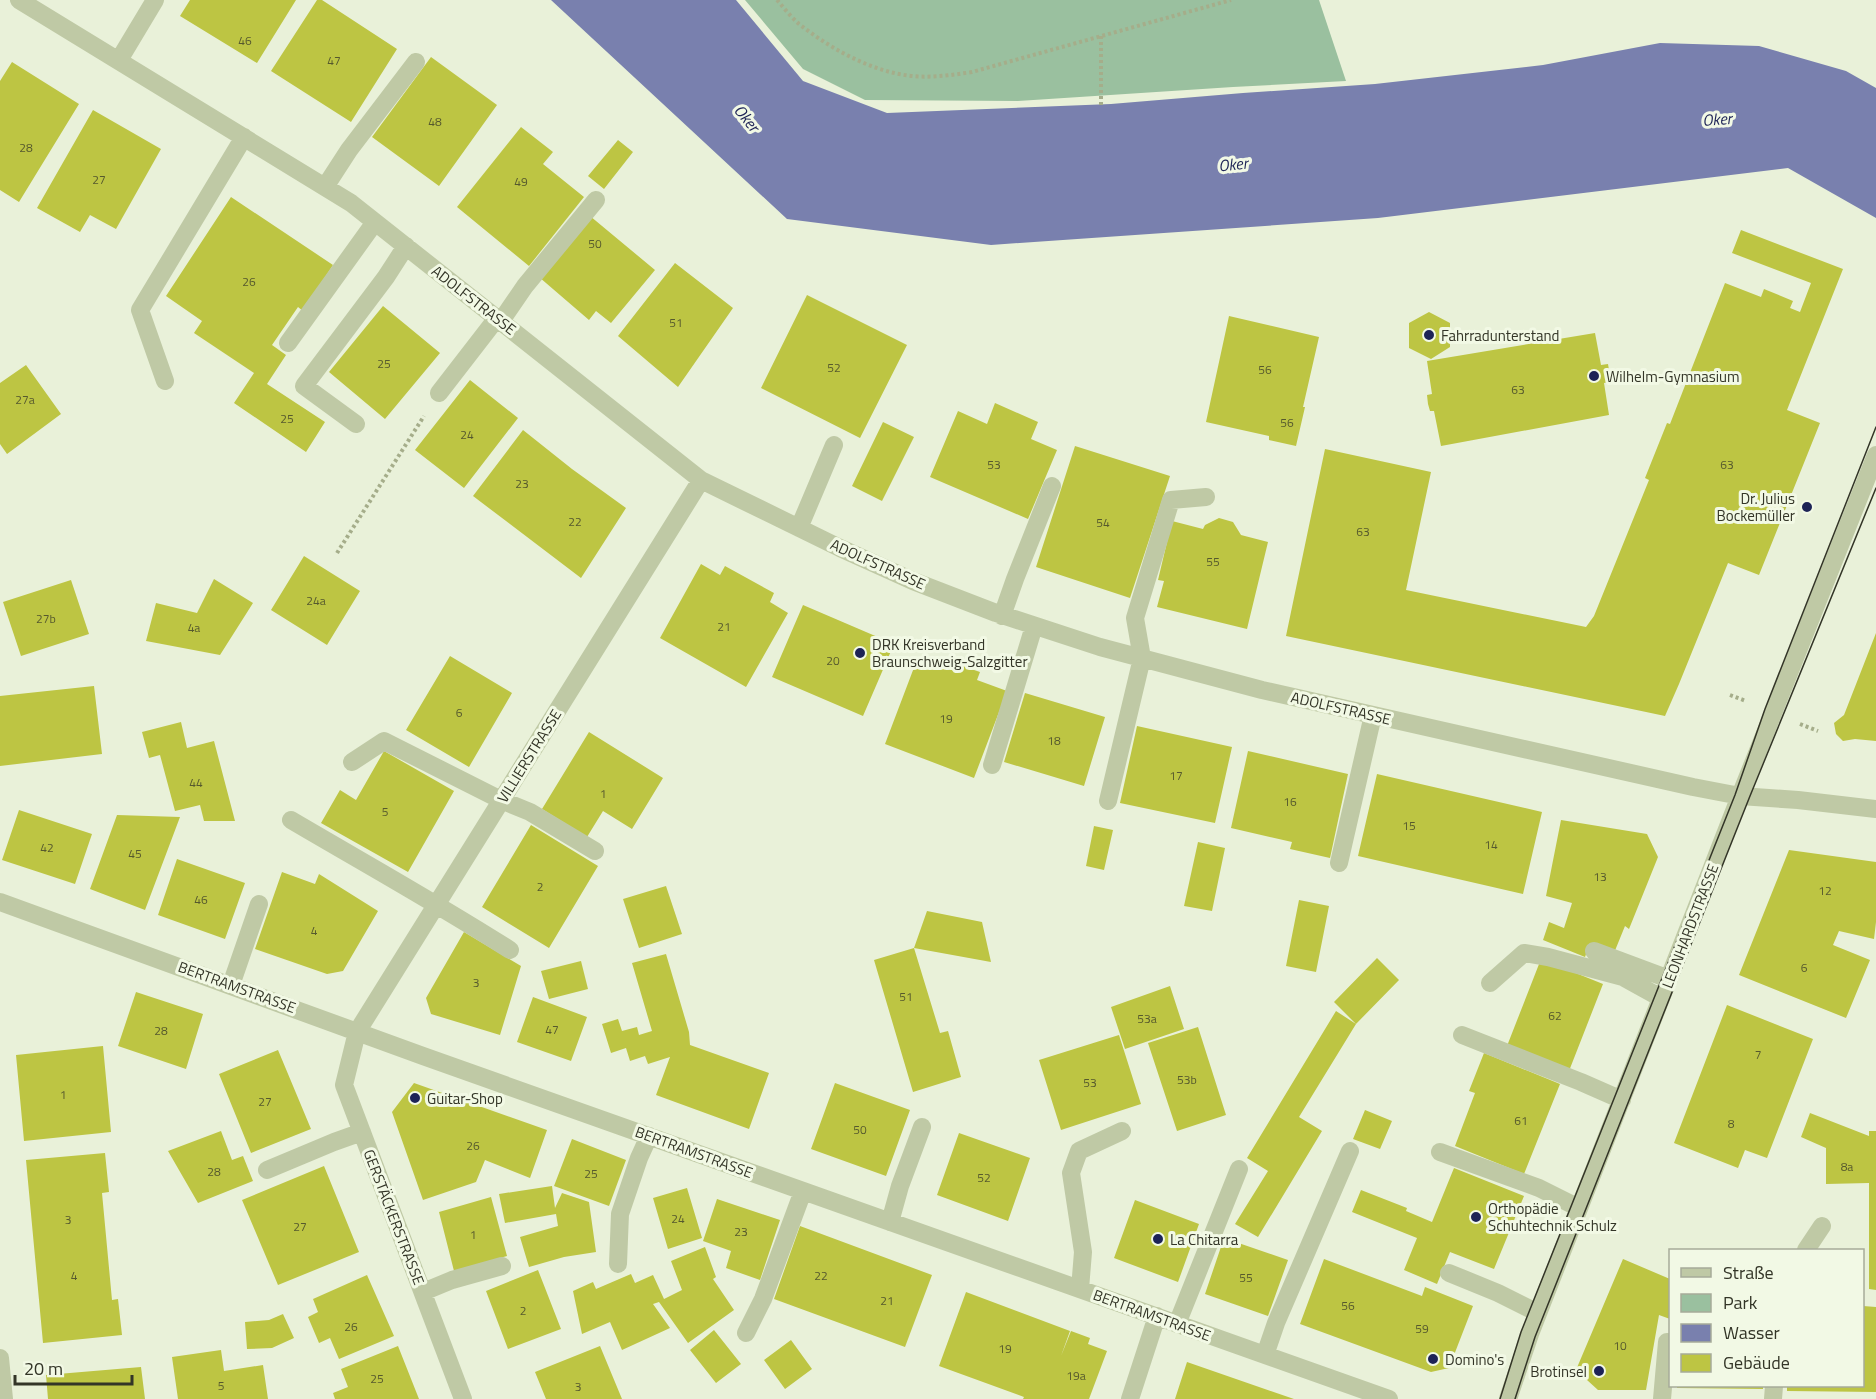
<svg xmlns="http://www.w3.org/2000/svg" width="1876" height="1399" viewBox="0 0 1876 1399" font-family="'Titillium Web',sans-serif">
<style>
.green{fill:#9ac09f}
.water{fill:#7980ae}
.building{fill:#bdc543}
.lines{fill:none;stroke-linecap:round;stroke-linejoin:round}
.path{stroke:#a5ad8a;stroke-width:4;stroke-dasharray:3 3;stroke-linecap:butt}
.minor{stroke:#bfc9a5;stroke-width:18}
.tram{stroke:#333527;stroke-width:1.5}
.poi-dot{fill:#1d2356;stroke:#f2f9e5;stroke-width:2}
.labels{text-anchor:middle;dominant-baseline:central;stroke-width:6;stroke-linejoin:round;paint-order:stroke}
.number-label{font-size:12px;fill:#56592e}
.street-label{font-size:15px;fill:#333527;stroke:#f2f9e5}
.poi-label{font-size:15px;fill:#333527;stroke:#f2f9e5;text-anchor:start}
.water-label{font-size:16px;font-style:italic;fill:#1d2356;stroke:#f2f9e5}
</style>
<rect width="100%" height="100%" fill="#e9f1d9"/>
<path class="green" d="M745 0H1319L1346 81 1233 87 1018 101 865 100 803 69Z"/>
<path class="water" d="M551 0H736L803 81 887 113 1111 104 1243 93 1375 84 1543 65 1660 43 1759 46 1846 71 1876 88V218L1788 168 1378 218 991 245 787 219Z"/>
<path class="building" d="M190 0H296L257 63 180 16Z
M317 0H322L397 49 351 122 271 71Z
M431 57 497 105 439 186 372 137Z
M12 62 79 104 19 202 0 190V81Z
M93 110 161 149 116 229 90 215 80 232 37 208Z
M521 127 553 152 543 164 584 197 529 266 457 207Z
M618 140 633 152 604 189 588 176Z
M231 197 333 265 303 311 298 307 272 345 286 355 267 384 325 422 306 452 234 403 254 373 194 333 202 321 166 296Z
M590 216 655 270 611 323 596 311 589 320 539 277Z
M1741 230 1843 269 1787 410 1820 423 1759 575 1728 563 1679 684 1665 716 1286 636 1325 449 1431 472 1406 590 1586 627 1594 616 1649 480 1645 478 1667 423 1670 424 1725 283 1761 297 1764 289 1793 301 1790 308 1800 312 1811 283 1732 253Z
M675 263 733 308 678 387 618 336Z
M807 295 907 345 860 438 761 388Z
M383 306 440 353 385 419 329 372Z
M1429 312 1450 323V347L1431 359 1409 348V323Z
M1229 316 1319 337 1303 407H1305L1296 446 1269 440V436L1206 422Z
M1595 333 1601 365 1608 364 1611 382 1604 383 1609 415 1441 446 1434 411H1430L1428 404 1427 395 1432 394 1427 361Z
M26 365 61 414 7 454 0 444V383Z
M470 380 518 418 464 488 415 450Z
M995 403 1038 422 1031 439 1057 450 1028 519 930 477 958 411 987 424Z
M883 422 914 437 882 501 852 486Z
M523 430 572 469 626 508 581 578 473 496Z
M1075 446 1170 476 1130 598 1036 567Z
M1219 518 1233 522 1241 535 1268 542 1247 629 1157 607 1164 581 1158 580 1172 521 1203 529 1205 525Z
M304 556 360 591 327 645 271 610Z
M701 564 720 575 725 566 774 593 770 602 788 613 746 687 660 638Z
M214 579 253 603 220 655 146 641 156 603 197 613Z
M71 580 89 634 21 656 3 602Z
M803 605 894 644 863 716 772 677Z
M1876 633V741L1855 739 1843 741 1836 734 1834 723 1844 715Z
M450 656 512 693 469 767 406 730Z
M918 657 943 666 945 660 980 672 977 680 1007 691 974 778 885 744Z
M94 686 102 754 0 766V696Z
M1025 693 1105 717 1084 786 1004 762Z
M181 722 187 748 214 741 235 821H204L200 805 175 811 160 755 149 758 142 732Z
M1137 726 1232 747 1215 823 1120 803Z
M589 732 663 778 632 829 603 811 587 837 542 809Z
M384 751 454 791 408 872 321 823 340 790 356 800Z
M1248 751 1348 774 1330 858 1290 849 1292 842 1231 828Z
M1377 774 1542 812 1523 894 1358 856Z
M19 810 92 834 75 884 2 860Z
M117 815 180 817 145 910 90 889Z
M1561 820 1647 834 1658 857 1629 929 1625 926 1614 953 1590 943 1585 957 1543 940 1549 922 1564 928 1572 903 1546 896Z
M531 825 598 866 549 948 482 907Z
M1094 826 1113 830 1104 870 1086 866Z
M1198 842 1225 848 1212 911 1184 906Z
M1789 850 1876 862V922L1874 939 1839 931 1833 945 1870 960 1846 1018 1739 975Z
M177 859 245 883 225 939 158 915Z
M282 872 315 884 319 874 378 911 343 971 327 974 255 949Z
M666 886 682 934 639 948 623 899Z
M1299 900 1329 906 1316 972 1286 966Z
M927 911 982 922 991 962 914 948Z
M464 932 521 966 500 1035 431 1014 426 998Z
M914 948 940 1033 948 1031 961 1077 913 1092 874 960Z
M666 954 689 1032 690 1045 769 1073 749 1129 656 1095 670 1057 648 1064 645 1056 630 1061 626 1048 611 1053 602 1024 618 1019 622 1031 637 1027 639 1035 652 1031 632 963Z
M1377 958 1399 980 1356 1024 1334 1002Z
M1541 959 1603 984 1569 1071 1507 1046Z
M581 961 588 989 549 999 541 971Z
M1170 986 1184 1029 1125 1049 1111 1007Z
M136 992 203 1014 186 1069 118 1046Z
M533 997 587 1017 571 1061 517 1042Z
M1727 1005 1813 1039 1767 1158 1745 1150 1738 1168 1674 1143Z
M1336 1011 1356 1024 1299 1117 1322 1131 1258 1237 1235 1224 1268 1171 1247 1158Z
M1198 1027 1226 1115 1177 1131 1148 1043Z
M1119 1035 1141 1104 1061 1130 1039 1060Z
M103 1046 111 1132 24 1141 16 1055Z
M278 1050 311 1129 251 1153 219 1074Z
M1484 1053 1560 1084 1524 1174 1455 1146 1475 1093 1469 1091Z
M414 1083 547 1130 530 1178 485 1160 476 1182 423 1200 392 1112Z
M835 1083 910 1110 886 1176 811 1149Z
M1365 1110 1392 1121 1380 1149 1353 1139Z
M1810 1113 1869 1136V1131H1876V1290L1869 1289V1183L1826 1184V1148L1801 1137Z
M221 1131 232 1160 243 1156 253 1181 198 1203 168 1151Z
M959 1133 1030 1158 1008 1221 937 1195Z
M572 1139 626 1160 609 1206 554 1186Z
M105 1153 109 1192 102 1193 112 1300 118 1299 122 1335 43 1343 26 1160Z
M324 1166 359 1252 278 1285 242 1200Z
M1454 1168 1524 1196 1494 1269 1450 1252 1437 1284 1404 1270 1417 1238 1352 1212 1361 1190 1407 1208 1406 1211 1432 1222Z
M552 1186 555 1208 562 1193 589 1202 596 1252 564 1257 529 1267 520 1237 558 1226 556 1214 505 1223 499 1194Z
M687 1188 702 1238 668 1249 653 1198Z
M491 1197 507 1256 454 1271 439 1212Z
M717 1199 780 1220 760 1280 726 1268 731 1251 703 1241Z
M1135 1200 1199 1224 1178 1282 1114 1258Z
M800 1226 932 1275 905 1347 774 1299Z
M1224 1238 1288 1260 1268 1316 1205 1294Z
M705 1247 716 1277 713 1279 734 1310 688 1343 659 1302 653 1304 670 1328 622 1350 610 1322 582 1334 573 1291 593 1282 596 1289 631 1274 635 1283 653 1275 664 1299 682 1290 671 1261Z
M1324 1259 1422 1296 1425 1287 1473 1306 1449 1368 1431 1372 1300 1324Z
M1623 1259 1670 1279V1319L1659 1315 1646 1390H1598L1576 1370Z
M538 1270 561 1329 508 1349 486 1291Z
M367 1275 394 1336 339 1359 330 1338 319 1343 308 1317 318 1312 313 1299Z
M966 1292 1070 1331 1061 1356 1071 1331 1090 1338 1088 1344 1107 1351 1089 1399H1023L1024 1397 939 1366Z
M1863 1306 1876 1307V1392L1787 1391V1386H1863Z
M283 1314 294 1338 272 1348 247 1349 245 1322 269 1320Z
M714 1330 741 1364 716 1383 690 1350Z
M791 1340 812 1369 785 1389 764 1360Z
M398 1346 419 1399H335L333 1393 348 1387 341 1369Z
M600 1346 622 1399H546L535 1372Z
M221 1350 224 1371 263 1365 268 1399H178L172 1357Z
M1187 1362 1294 1399H1175Z
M141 1367 145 1399H48L46 1375Z
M1677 1386H1763V1389L1677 1388Z"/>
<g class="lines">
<path class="path" d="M777 0C784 8 791 17 799 24 831 49 872 72 912 76 933 78 952 75 972 72L1231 0
M1101 105V35
M337 553 424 416
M1730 695 1746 701
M1800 724 1818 731"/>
<path class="minor" d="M19 0 351 203 701 480 840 548 913 581 996 613 1100 647 1262 690 1693 787 1740 796 1798 800 1876 809
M119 60 155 0
M325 187 349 150 416 62
M501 321 525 286 596 200
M288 343 375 222
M165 381 140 310 244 137
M439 393 497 318
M356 424 304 386 386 277 406 246
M799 528 834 445
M1002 616 1015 579 1052 486
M352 762 384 741 501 800 530 812 595 851
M992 765 1034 626
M1108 801 1142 658 1135 618 1171 500 1206 497
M291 820C364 863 438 904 510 950
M1339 863 1373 715
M0 902 423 1056 1389 1399
M1594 951 1669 979
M1490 983 1524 953 1548 957 1623 977 1661 998
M231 985 259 904
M1462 1035 1581 1082 1622 1100
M1440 1152 1539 1188 1579 1208
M267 1170 334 1142 362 1132
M890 1222 900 1186 922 1127
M1806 1250 1822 1226
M618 1264 620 1214 639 1158 649 1136
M1449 1273 1498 1293 1538 1313
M1080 1289 1083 1252 1071 1173 1079 1151 1122 1131
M423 1292 452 1280 502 1266
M1177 1324 1239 1169
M746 1333 763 1299 803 1191
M1265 1355 1276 1323 1350 1151
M0 1358 4 1399
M463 1399 344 1085 357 1032 701 480
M1130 1399 1157 1316
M1508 1399 1530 1334 1740 796 1876 455
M1662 1399 1667 1342
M1773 1399 1774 1386"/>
<path class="tram" d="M1500 1399 1521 1332 1735 795 1765 709 1876 427
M1515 1399 1535 1337 1750 796 1876 488"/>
</g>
<g class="poi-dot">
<circle cx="1429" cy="335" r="6"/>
<circle cx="1594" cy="376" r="6"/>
<circle cx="1807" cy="507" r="6"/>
<circle cx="860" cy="653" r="6"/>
<circle cx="415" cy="1098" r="6"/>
<circle cx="1476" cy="1217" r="6"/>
<circle cx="1158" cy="1239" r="6"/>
<circle cx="1433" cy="1359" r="6"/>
<circle cx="1599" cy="1371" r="6"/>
</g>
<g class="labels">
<g class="number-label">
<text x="245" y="40">46</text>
<text x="334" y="60">47</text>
<text x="435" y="121">48</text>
<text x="26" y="147">28</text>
<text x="99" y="179">27</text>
<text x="521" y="181">49</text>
<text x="595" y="243">50</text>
<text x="249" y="281">26</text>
<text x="676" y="322">51</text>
<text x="384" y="363">25</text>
<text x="834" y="367">52</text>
<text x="1265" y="369">56</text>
<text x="1518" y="389">63</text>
<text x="25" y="399">27a</text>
<text x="287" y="418">25</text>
<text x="1287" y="422">56</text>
<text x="467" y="434">24</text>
<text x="994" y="464">53</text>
<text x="1727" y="464">63</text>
<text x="522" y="483">23</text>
<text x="575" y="521">22</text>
<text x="1103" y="522">54</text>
<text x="1363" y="531">63</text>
<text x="1213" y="561">55</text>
<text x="316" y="600">24a</text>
<text x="46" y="618">27b</text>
<text x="724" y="626">21</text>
<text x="194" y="627">4a</text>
<text x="833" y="660">20</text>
<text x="459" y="712">6</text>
<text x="946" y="718">19</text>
<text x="1054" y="740">18</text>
<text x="1176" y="775">17</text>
<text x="196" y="782">44</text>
<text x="603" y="793">1</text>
<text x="1290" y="801">16</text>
<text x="385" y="811">5</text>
<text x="1409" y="825">15</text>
<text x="1491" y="844">14</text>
<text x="47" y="847">42</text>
<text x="135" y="853">45</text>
<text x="1600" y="876">13</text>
<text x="540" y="886">2</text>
<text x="1825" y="890">12</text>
<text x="201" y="899">46</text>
<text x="314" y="930">4</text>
<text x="1804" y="967">6</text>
<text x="476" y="982">3</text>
<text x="906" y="996">51</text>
<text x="1555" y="1015">62</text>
<text x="1147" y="1018">53a</text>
<text x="552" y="1029">47</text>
<text x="161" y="1030">28</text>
<text x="1758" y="1054">7</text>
<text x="1187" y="1079">53b</text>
<text x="1090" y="1082">53</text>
<text x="63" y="1094">1</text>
<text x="265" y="1101">27</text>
<text x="1521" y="1120">61</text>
<text x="1731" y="1123">8</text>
<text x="860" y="1129">50</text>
<text x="473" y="1145">26</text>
<text x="1847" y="1166">8a</text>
<text x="214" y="1171">28</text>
<text x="591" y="1173">25</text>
<text x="984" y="1177">52</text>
<text x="678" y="1218">24</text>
<text x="68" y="1219">3</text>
<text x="300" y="1226">27</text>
<text x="741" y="1231">23</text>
<text x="473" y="1234">1</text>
<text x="74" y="1275">4</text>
<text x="821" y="1275">22</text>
<text x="1246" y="1277">55</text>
<text x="887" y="1300">21</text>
<text x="1348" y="1305">56</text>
<text x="523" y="1310">2</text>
<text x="351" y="1326">26</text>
<text x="1422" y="1328">59</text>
<text x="1620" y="1345">10</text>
<text x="1005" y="1348">19</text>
<text x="1076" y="1375">19a</text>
<text x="377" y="1378">25</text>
<text x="221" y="1385">5</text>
<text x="578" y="1386">3</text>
</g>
<g class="street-label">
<text transform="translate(474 300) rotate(38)">ADOLFSTRASSE</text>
<text transform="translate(878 564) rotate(24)">ADOLFSTRASSE</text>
<text transform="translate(1341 708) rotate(13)">ADOLFSTRASSE</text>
<text transform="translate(529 756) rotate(-58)">VILLIERSTRASSE</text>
<text transform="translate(1690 926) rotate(-69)">LEONHARDSTRASSE</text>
<text transform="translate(237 987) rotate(20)">BERTRAMSTRASSE</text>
<text transform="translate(694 1152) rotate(20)">BERTRAMSTRASSE</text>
<text transform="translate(394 1217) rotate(69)">GERSTÄCKERSTRASSE</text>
<text transform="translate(1152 1315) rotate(20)">BERTRAMSTRASSE</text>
</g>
<g class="poi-label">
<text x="1441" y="335">Fahrradunterstand</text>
<text x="1606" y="376">Wilhelm-Gymnasium</text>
<text x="1795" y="498" text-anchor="end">Dr. Julius<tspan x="1795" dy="17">Bockemüller</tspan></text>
<text x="872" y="644">DRK Kreisverband<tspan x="872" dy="17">Braunschweig-Salzgitter</tspan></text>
<text x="427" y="1098">Guitar-Shop</text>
<text x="1488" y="1208">Orthopädie<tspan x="1488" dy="17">Schuhtechnik Schulz</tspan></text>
<text x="1170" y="1239">La Chitarra</text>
<text x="1445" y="1359">Domino's</text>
<text x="1587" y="1371" text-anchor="end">Brotinsel</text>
</g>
<g class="water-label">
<text transform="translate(747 118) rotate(50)">Oker</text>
<text transform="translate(1717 119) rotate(-4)">Oker</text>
<text transform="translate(1233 164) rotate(-6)">Oker</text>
</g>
</g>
<rect x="1669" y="1249" width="195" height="138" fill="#f2f9e5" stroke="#a6ab99" stroke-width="1.5"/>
<rect x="1681" y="1268" width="30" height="9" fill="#bfc9a5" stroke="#a6ab99" stroke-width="1.5"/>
<text x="1723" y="1279" font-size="18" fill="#333527">Straße</text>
<rect x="1681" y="1294" width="30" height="18" fill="#9ac09f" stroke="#a6ab99" stroke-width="1.5"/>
<text x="1723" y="1309" font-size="18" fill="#333527">Park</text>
<rect x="1681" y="1324" width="30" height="18" fill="#7980ae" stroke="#a6ab99" stroke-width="1.5"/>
<text x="1723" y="1339" font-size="18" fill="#333527">Wasser</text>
<rect x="1681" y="1354" width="30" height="18" fill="#bdc543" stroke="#a6ab99" stroke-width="1.5"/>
<text x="1723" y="1369" font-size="18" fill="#333527">Gebäude</text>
<path d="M15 1375v9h117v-9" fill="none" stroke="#333527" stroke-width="3"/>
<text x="24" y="1375" font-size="18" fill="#333527" stroke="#f2f9e5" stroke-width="4.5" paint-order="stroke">20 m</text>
</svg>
